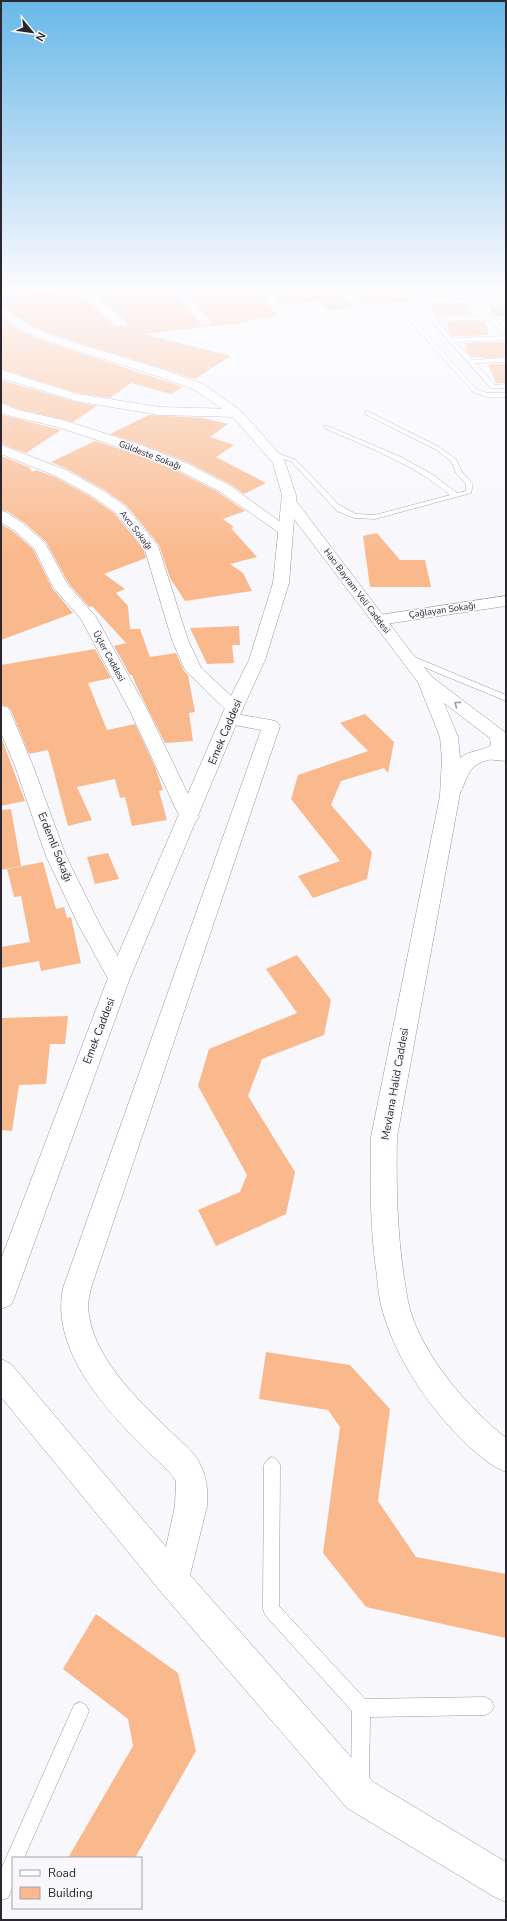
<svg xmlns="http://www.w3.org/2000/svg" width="507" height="1921" viewBox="0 0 507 1921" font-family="'Nunito Sans',sans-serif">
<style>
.green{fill:#b4d4a5}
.building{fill:#fab98c}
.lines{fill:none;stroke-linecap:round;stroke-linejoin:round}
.lane-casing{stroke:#9b94a9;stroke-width:1}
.street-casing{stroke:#9b94a9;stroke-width:1}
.secondary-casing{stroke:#9b94a9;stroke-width:1}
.lane{fill:#fff;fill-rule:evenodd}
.street{fill:#fff;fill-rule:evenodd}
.secondary{fill:#fff;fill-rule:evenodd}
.oneway{stroke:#9f9ea2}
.labels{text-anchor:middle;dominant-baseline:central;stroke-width:3.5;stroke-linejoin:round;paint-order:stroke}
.far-street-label{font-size:9px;fill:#2a2730;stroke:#f8f7fc}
.street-label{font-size:11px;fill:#2a2730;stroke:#f8f7fc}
</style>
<rect width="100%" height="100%" fill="#f8f7fc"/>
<path class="green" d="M490 306 506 307V316H491Z"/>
<path class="building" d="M87 286H168L201 326H209L212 322 182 286H252L277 316 246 320 248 322 143 334 231 356 195 379 165 369 54 335 33 326 1 306V298L74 289 116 327H126L128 323Z
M266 286H334L352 308 328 310 320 301 280 305 279 301Z
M348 286H399L411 301 362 305 361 301Z
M407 286H421L422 298H418Z
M425 286H451L454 298H428Z
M430 304H467L471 315 434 316Z
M1 317 23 332 44 341 183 387 171 394 131 383 110 398 78 393 1 369Z
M447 322H485L489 335 452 336 449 333Z
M506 342V357L486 358 471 357 467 353 465 343Z
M488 364H506V383H496Z
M1 380 76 402 97 406 73 422 18 409 1 402Z
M1 414 10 417 61 430 26 453 1 444Z
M149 415 203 418 228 424 210 437 234 445 216 457 266 483 244 494 230 484 187 462 141 444 110 434Z
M95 441 130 452 175 470 218 492 245 511 223 519 234 527 231 528 257 557 230 564 243 573 252 591 185 601 170 578 159 545 126 505 103 489 67 469 51 462Z
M1 456 29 467 32 472 36 470 55 477 91 497 114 513 143 548 146 558 104 574 125 589 116 593 128 606 130 629H140L150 657 176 653 184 671 188 675 195 712 189 713 193 741 165 743 136 685 132 675H130L114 646 126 643 92 606 89 607 69 584 46 542 26 524 7 511 1 510Z
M1 524 14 532 33 549 52 588 73 613 1 640Z
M377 533 400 560H425L431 587H370L363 536Z
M239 626 240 645H232L234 663 207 664 190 628Z
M95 649 111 678 88 683 107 730 135 724 156 769 163 790 159 791 167 820 132 826 125 797 120 798 115 779 77 787 92 820 68 826 48 750 29 754 11 710 7 706 1 705V665Z
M365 714 394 742 388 773 384 768 341 781 331 805 372 852 367 879 313 898 298 876 340 861 291 799 298 775 368 751 340 723Z
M1 737 25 801 1 806Z
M11 809 21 866 1 870V810Z
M108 853 119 879 95 884 87 857Z
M43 862 56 909 64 907 67 918 71 917 81 963 41 971 39 961 1 968V947L30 942 21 896 14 897 7 869Z
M297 955 331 1000 324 1035 262 1059 248 1096 295 1172 286 1214 216 1246 198 1210 240 1192 247 1175 198 1086 209 1049 297 1013 266 969Z
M68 1016 65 1044H50L46 1084 19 1085 12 1131 1 1130V1018Z
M266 1352 350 1365 390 1409 378 1501 416 1557 506 1574V1638L366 1607 323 1553 340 1427 328 1410 259 1399Z
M96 1614 178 1673 196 1751 135 1858H68L133 1746 128 1719 63 1669Z"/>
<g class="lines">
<defs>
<path id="lane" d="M400 286H405L417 299H469L457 286H462L506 331V336L489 320 437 321 452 338 506 336V340L455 342 472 360 506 358V362L475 363 495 385 506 384V388H491ZM420 303H472L486 316 434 318Z
M465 286H479L506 290V294Z
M405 314H409L477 390 488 393H506V397H487L473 392 405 316Z
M367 411 439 447 456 459 462 472 473 484 471 493 375 519 354 518 337 511 292 462 264 451 269 450 296 460 338 504 356 514 375 515 450 495C412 463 369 448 324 428V426H328L401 457 435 476 457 493 466 491V484L456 473 451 461 435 449 365 414V412Z
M407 654 506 695V701L404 659V655Z
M272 1457 277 1460 280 1465 279 1606 365 1699 485 1697 491 1700 494 1706 491 1712 485 1715 370 1717 369 1781 366 1787 360 1790 354 1787 351 1781 352 1711 265 1615 263 1609 264 1465 267 1460Z
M80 1702 86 1705 89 1711 24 1858H13V1886L8 1898 1 1900V1869L74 1705Z"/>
<path id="street" d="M40 286H85L127 324 125 326H117L74 287 69 289 1 297V291Z
M169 286H180L209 320 211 322 209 324H201Z
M253 286H264L278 302 279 304 278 306H270Z
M335 286H346L360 302 361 304 360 306H352Z
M1 370 78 394 159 407 236 409 240 410 242 413 240 416 236 417 159 415 76 401 1 378Z
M1 403 18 410 63 420 141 445 186 463 229 485 293 531 291 534H281L219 491 176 469 131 451 54 426 10 416 1 412Z
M1 445 66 470 102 490 125 506 158 546 188 640 201 668 240 704 243 708 240 712 234 713 228 712 185 670 172 640 144 547 115 512 92 496 56 476 1 454Z
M1 511 6 512 25 525 45 543 68 585 96 617 148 711 199 817 196 822 189 824 182 822 130 711 81 619 53 587 34 548 15 531 1 522Z
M506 596V606L379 625 373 623 371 620 373 617 379 615Z
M1 706 7 707 10 711 33 766 66 856 99 923 130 978 127 984 119 987 111 984 78 924 46 856 15 766 1 733Z
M230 713 271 720 277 722 280 726 91 1288C90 1294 88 1300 88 1306 90 1355 137 1399 170 1431 180 1441 192 1449 199 1462 207 1477 208 1490 207 1506L190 1575 373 1782 506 1862V1902L493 1896 347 1808 161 1592 1 1397V1359L11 1364 166 1547 175 1506 176 1481C167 1467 151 1456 140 1444 101 1404 51 1348 63 1288L261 730 224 723 221 719 224 715Z
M491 749H506V761L484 759 482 755 484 751Z"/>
<path id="secondary" d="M1 307 32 327 53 336 165 370 203 384 240 410 284 459 296 495V501L411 652 432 677 506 733V752C497 761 484 758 475 766 467 772 465 784 460 793L397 1137C396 1184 397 1231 404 1277 406 1288 407 1299 410 1310 425 1358 467 1407 506 1438V1472C484 1463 466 1444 450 1427 420 1394 394 1352 382 1309 379 1299 378 1287 377 1276 370 1230 370 1184 371 1137L440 796 442 759 440 737 418 682 294 519 289 583 265 660 243 708 130 978 15 1296 11 1305 1 1309V1259L108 978 225 708 249 660 273 583 282 495 273 463 232 416 195 390 157 376 45 340 24 331 1 315ZM444 703 490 738 491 745C482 752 469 750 460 758L458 737Z"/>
</defs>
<use href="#lane" class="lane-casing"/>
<use href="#street" class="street-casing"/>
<use href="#secondary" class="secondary-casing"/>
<use href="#lane" class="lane"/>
<use href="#street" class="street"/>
<use href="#secondary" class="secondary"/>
</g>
<defs><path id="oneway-chevron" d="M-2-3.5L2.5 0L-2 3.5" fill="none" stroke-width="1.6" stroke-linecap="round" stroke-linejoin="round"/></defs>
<use class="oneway" href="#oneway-chevron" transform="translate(457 704) rotate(-143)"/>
<linearGradient id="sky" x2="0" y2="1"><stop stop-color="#68b8e8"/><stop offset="0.52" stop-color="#fcfbfe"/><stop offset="1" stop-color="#fcfbfe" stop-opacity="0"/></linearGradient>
<rect width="507" height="555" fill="url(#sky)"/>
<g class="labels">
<g class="far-street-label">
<text transform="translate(150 455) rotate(21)">Güldeste Sokağı</text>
<text transform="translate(136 530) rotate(52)">Avcı Sokağı</text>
<text transform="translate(357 591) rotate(53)">Hacı Bayram Veli Caddesi</text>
<text transform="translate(442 610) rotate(-8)">Çağlayan Sokağı</text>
<text transform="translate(109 656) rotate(61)">Üçler Caddesi</text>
</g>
<g class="street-label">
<text transform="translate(225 732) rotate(-67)">Emek Caddesi</text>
<text transform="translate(55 847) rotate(68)">Erdemli Sokağı</text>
<text transform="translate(99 1031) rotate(-69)">Emek Caddesi</text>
<text transform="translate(395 1084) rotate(-80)">Mevlana Halid Caddesi</text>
</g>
</g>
<rect width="507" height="1921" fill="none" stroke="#2a2730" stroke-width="4"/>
<rect x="12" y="1857" width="130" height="52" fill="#f8f7fc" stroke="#a6a4aa"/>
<rect x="20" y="1870" width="20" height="6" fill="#ffffff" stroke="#a6a4aa"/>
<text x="48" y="1877" font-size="12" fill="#2a2730">Road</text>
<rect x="20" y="1887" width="20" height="12" fill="#fab98c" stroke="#a6a4aa"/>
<text x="48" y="1897" font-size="12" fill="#2a2730">Building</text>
<g transform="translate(32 32) rotate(119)" stroke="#f8f7fc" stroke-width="3" paint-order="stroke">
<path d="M0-3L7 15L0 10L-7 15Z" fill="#2a2730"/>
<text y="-6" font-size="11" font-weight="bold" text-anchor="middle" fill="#2a2730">N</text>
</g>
</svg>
